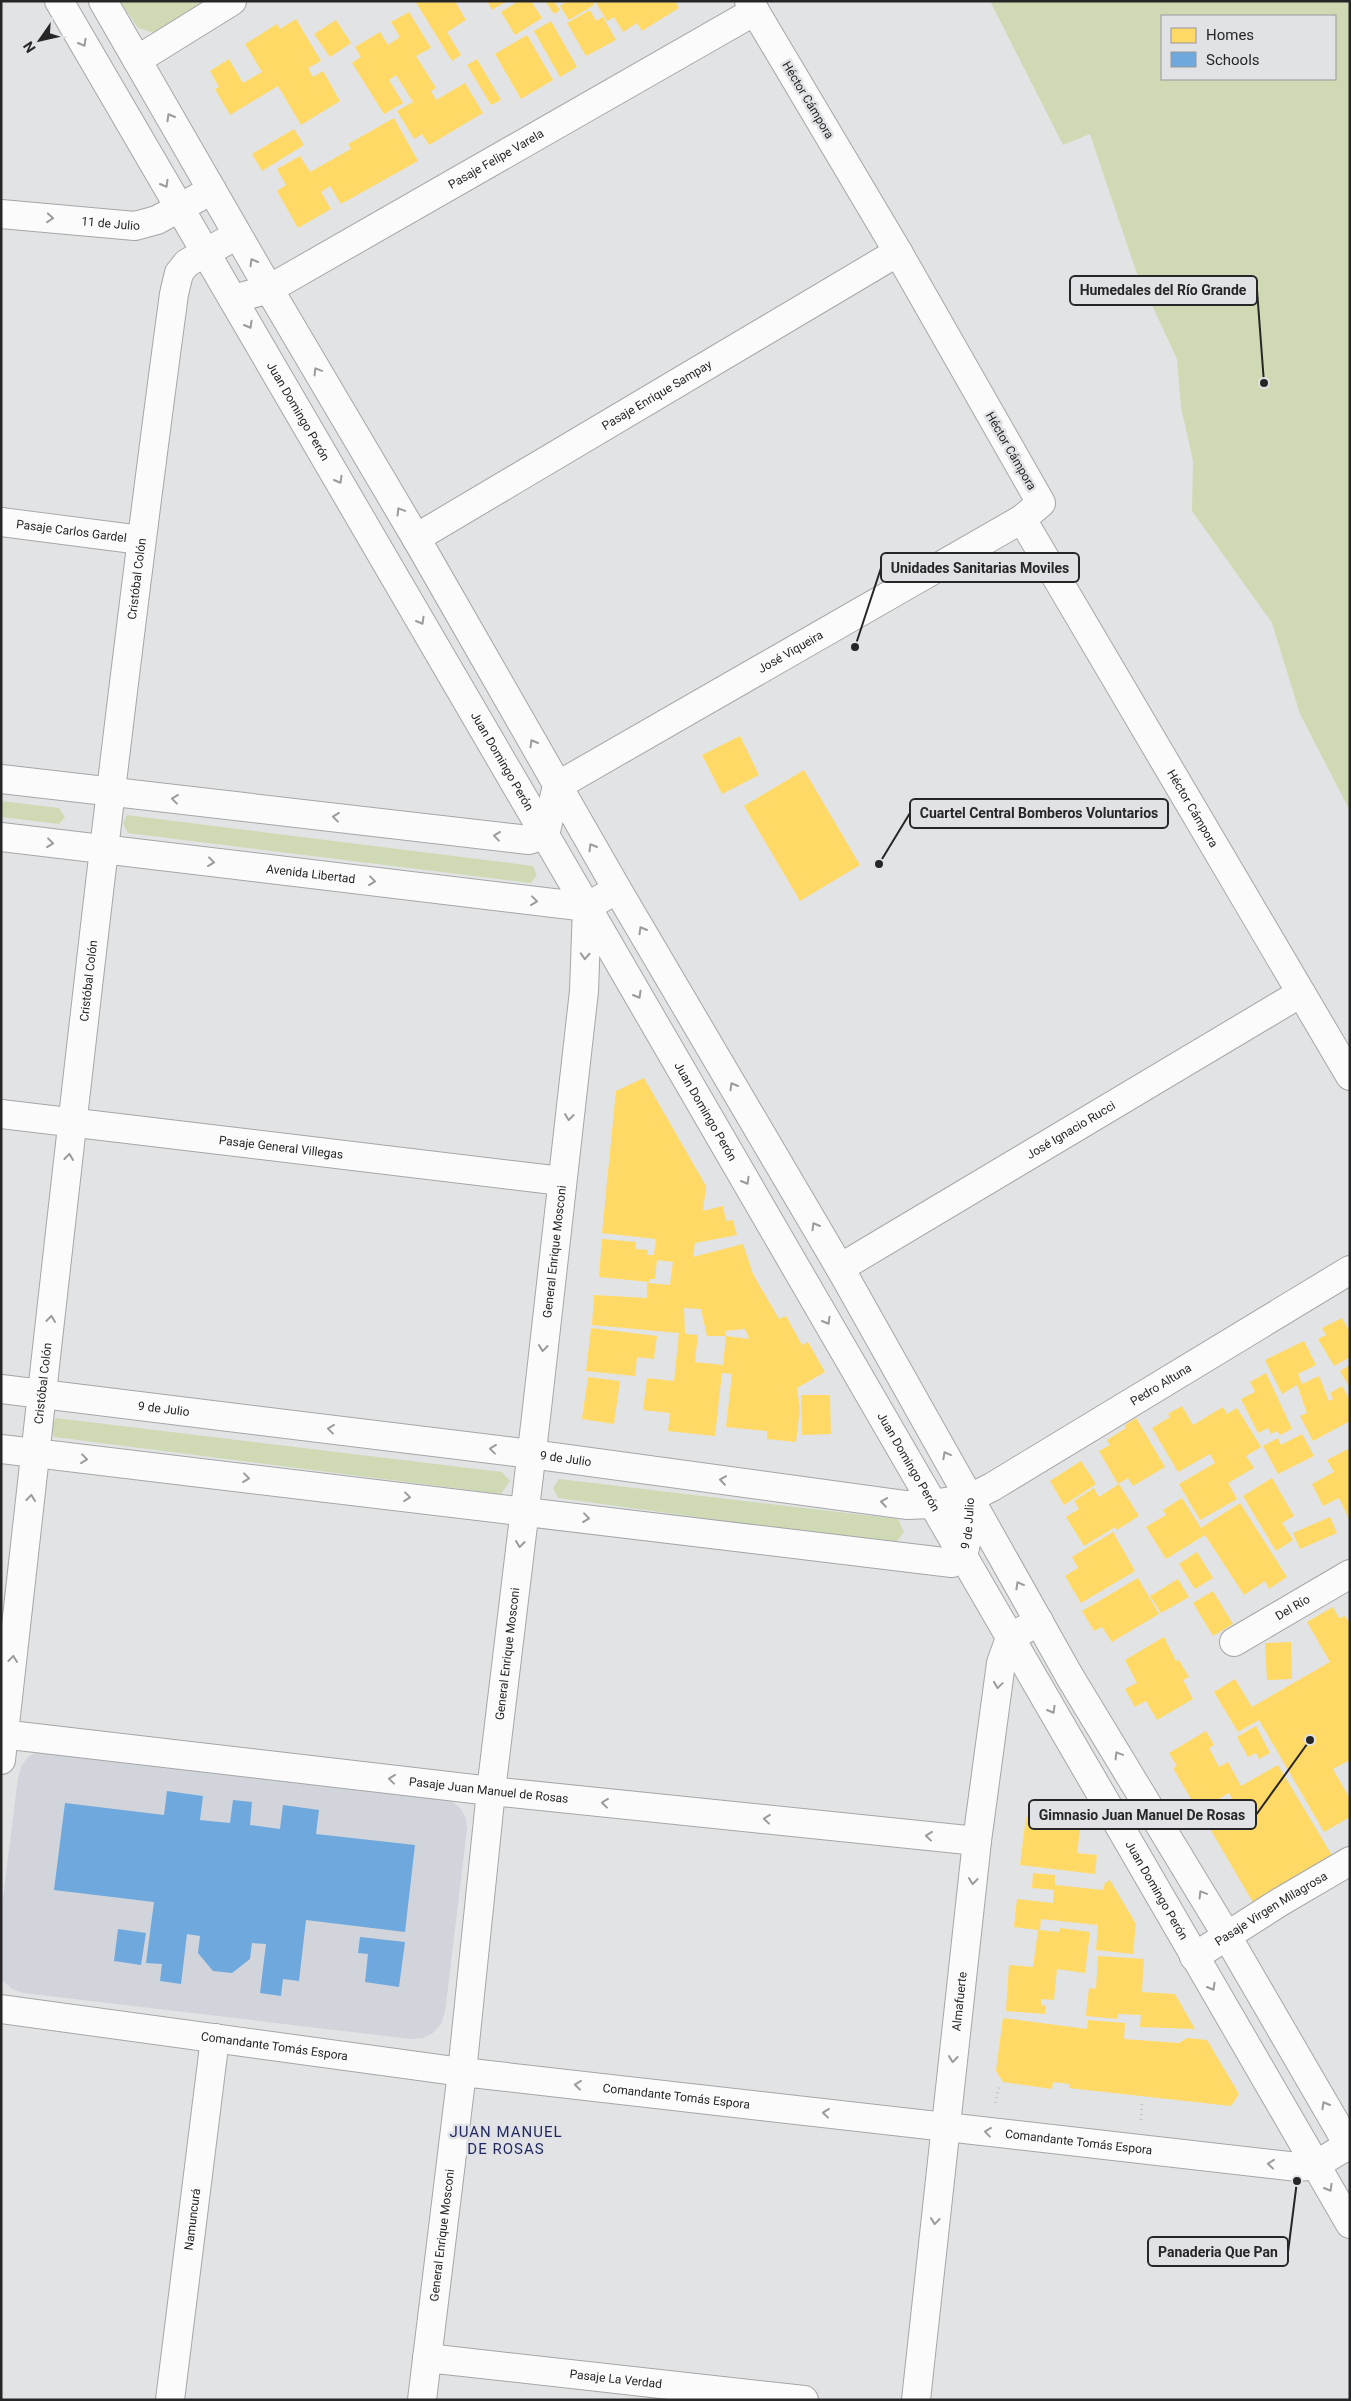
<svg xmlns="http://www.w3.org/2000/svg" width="1351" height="2401" viewBox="0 0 1351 2401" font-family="Roboto,sans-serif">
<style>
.built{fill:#d1d4db}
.green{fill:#cfdab5;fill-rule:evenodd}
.homes{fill:#ffd966;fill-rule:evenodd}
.schools{fill:#6fa8dc}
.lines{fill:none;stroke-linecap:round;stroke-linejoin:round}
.minor-casing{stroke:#a5a6a7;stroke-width:30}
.major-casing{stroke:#a5a6a7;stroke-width:30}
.path{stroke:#c3c3c4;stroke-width:3;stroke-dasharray:1 4;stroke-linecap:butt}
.minor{stroke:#fbfbfb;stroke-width:28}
.major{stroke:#fbfbfb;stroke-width:28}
.oneway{stroke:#9b9b9c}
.labels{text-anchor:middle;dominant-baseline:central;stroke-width:5;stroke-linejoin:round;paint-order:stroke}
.street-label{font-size:12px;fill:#262627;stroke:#e1e2e6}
.quarter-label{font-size:15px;letter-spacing:1px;fill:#1e275f;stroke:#e1e2e6}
.leader{fill:none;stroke:#262627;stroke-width:2}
.callout-dot{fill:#262627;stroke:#e1e2e6;stroke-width:2}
.callout{fill:#e1e2e6;stroke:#262627;stroke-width:2}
.callout-label{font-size:14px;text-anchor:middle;font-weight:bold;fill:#262627}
</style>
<rect width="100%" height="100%" fill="#e2e3e5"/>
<path class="built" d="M40 1751 451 1800 460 1808 466 1818 467 1830 445 2012 441 2024 433 2033 423 2038 411 2039 23 1993 12 1989 1 1979V1914L18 1777 22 1765 29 1756Z"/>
<path class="green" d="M120 1H208L155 33 138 28Z
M990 1H1350V811L1300 714 1272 623 1192 511 1193 461 1181 407 1177 359 1136 271 1090 134 1063 145ZM1335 16V79H1162V16Z
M1 801 59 808 65 817 59 824 1 817Z
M127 815 533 866 537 875 531 883 128 833 123 823Z
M56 1418 502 1472 510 1481 501 1494 54 1437 50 1427Z
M559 1479 898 1519 904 1532 895 1544 558 1498 553 1488Z"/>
<path class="homes" d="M415 1H455L466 20 447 32 461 55 452 61Z
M487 1H507L492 10Z
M519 1H531L542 18 515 35 501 12Z
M545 1H558L555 3 560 10 554 14Z
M567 1H592L594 5 569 20 560 6Z
M595 1H675L679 8 642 31 637 23 623 32 614 17 607 21Z
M590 10 596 21 603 17 616 40 586 56 567 23Z
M409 12 431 48 416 56 436 88 431 91 436 100 465 83 483 113 429 145 422 134 414 139 397 111 413 102 396 75 389 80 403 103 384 114 352 63 361 57 355 47 380 32 388 45 400 37 391 22Z
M296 19 321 61 308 68 313 77 323 71 340 101 301 125 278 86 230 115 215 89 219 87 210 71 229 59 243 83 262 72 245 44 277 24 280 29Z
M336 20 351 43 330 57 314 34Z
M551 21 577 67 560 77 534 31Z
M527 35 553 80 521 99 495 54Z
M477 59 501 100 491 105 467 65Z
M394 118 418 161 341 204 330 186 321 192 331 209 298 228 277 191 286 185 277 169 300 156 310 172 351 149 348 144Z
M294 129 304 145 262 171 252 154Z
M740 736 759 775 722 794 702 755Z
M804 770 860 865 800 901 744 806Z
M644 1078 706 1186 703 1211 723 1206 726 1221 733 1220 737 1235 695 1243 693 1257 743 1244 753 1274 779 1319 786 1316 802 1345 808 1342 825 1372 797 1388 800 1409 796 1442 767 1439V1431L726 1427 732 1374 722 1373 715 1436 668 1431 670 1413 643 1410 647 1378 674 1381 679 1333 592 1325 594 1295 647 1298V1283L670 1285 673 1262 657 1260 655 1279H649V1282L599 1277 602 1239 636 1242 635 1249 648 1250 647 1255H654L656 1239 602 1233 616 1091ZM684 1308 701 1309 707 1336H726L725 1331 745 1329 749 1339 726 1336 723 1365 695 1362 698 1335 685 1334Z
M1342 1318 1350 1332V1357L1334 1366 1318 1339 1326 1335 1322 1328Z
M591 1328 657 1336 654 1359 637 1357 635 1376 586 1371Z
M1304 1341 1316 1365 1298 1374 1302 1384 1319 1376 1329 1401 1333 1399 1330 1393 1342 1386 1350 1400V1421L1313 1441 1300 1416 1307 1413 1297 1385 1282 1394 1265 1360Z
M1350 1365V1388L1340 1371Z
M1266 1373 1292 1429 1280 1435 1277 1431 1271 1434 1268 1428 1258 1433 1241 1399 1255 1392 1250 1382Z
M588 1377 620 1381 614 1424 582 1419Z
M801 1395H830L831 1434 802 1435Z
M1182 1406 1193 1425 1223 1407 1227 1414 1237 1408 1261 1447 1246 1456 1254 1468 1228 1483 1237 1499 1200 1520 1179 1484 1215 1463 1210 1454 1178 1472 1152 1428 1170 1417 1168 1414Z
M1136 1418 1165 1467 1133 1486 1128 1478 1118 1484 1099 1451 1110 1445 1107 1440 1126 1428 1125 1425Z
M1302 1434 1314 1456 1278 1474 1263 1446 1278 1438 1281 1445Z
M1348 1449 1350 1452V1521L1339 1498 1323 1506 1312 1484 1334 1472 1327 1460Z
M1081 1461 1096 1484 1064 1505 1050 1481Z
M1272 1478 1294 1516 1282 1523 1293 1540 1276 1551 1243 1496Z
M1119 1484 1139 1516 1117 1530 1115 1527 1084 1546 1066 1517 1079 1509 1074 1501 1094 1488 1099 1497Z
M1182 1498 1201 1528 1240 1503 1287 1577 1269 1589 1265 1581 1244 1595 1205 1535 1166 1559 1146 1527 1166 1515 1163 1510Z
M1330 1517 1337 1533 1300 1549 1293 1533Z
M1113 1532 1135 1571 1081 1603 1065 1576 1078 1568 1072 1557Z
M1197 1552 1213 1578 1195 1589 1179 1564Z
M1138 1578 1159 1614 1112 1642 1102 1627 1094 1631 1082 1611Z
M1178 1579 1189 1597 1161 1613 1150 1596Z
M1213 1591 1233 1624 1213 1636 1193 1603Z
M1333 1607 1339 1618 1345 1616 1350 1624V1760L1333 1769 1350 1799V1817L1324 1832 1259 1720 1238 1732 1214 1692 1235 1679 1252 1707 1330 1662 1307 1622Z
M1164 1637 1176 1661 1179 1660 1189 1677 1183 1680 1193 1699 1157 1720 1146 1701 1135 1707 1125 1689 1137 1683 1125 1660Z
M1291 1642 1292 1679 1267 1680 1265 1643Z
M1256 1726 1270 1753 1259 1759 1256 1753 1248 1757 1237 1737Z
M1206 1731 1214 1745 1209 1748 1219 1767 1228 1762 1241 1786 1278 1765 1333 1857 1254 1904 1206 1822 1235 1805 1229 1793 1198 1811 1173 1768 1177 1766 1169 1753Z
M1026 1817 1081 1824 1077 1853 1097 1855 1095 1874 1020 1865Z
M1033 1873 1055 1875V1885L1103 1890 1105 1883 1110 1880 1136 1924 1133 1954 1096 1950 1098 1925 1041 1919 1040 1930 1059 1932 1060 1928 1090 1932 1085 1973 1057 1969 1054 2000 1041 1999V2005L1046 2006 1045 2014 1006 2011 1009 1965 1033 1967 1038 1930 1014 1927 1017 1899 1053 1903 1054 1890 1032 1888Z
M1098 1956 1144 1959 1142 1992 1175 1994 1195 2029 1140 2027 1141 2015 1118 2014 1117 2019 1086 2016 1089 1988 1096 1989Z
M1003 2018 1087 2029 1088 2020 1125 2023 1124 2039 1179 2043 1187 2038 1207 2040 1239 2094 1231 2106 1069 2088V2084L1053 2082 1052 2089 1003 2082 996 2071Z"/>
<path class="schools" d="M167 1791 203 1796 200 1820 230 1823 233 1800 252 1802 250 1825 280 1829 283 1805 319 1810 316 1834 415 1845 405 1932 306 1920 299 1981 283 1979 281 1996 260 1993 266 1944 252 1943 250 1959 232 1973 213 1971 198 1953 200 1936 187 1934 181 1984 160 1981 162 1964 146 1963 154 1902 54 1890 65 1803 164 1815Z
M118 1929 146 1933 141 1965 114 1961Z
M360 1937 405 1942 399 1987 365 1982 368 1954 358 1953Z"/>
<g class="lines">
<defs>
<g id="minor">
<path d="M137 60 232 1"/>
<path id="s1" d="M1 214 135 226 157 220 212 190"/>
<path id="s2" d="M234 299 269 289 755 11"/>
<path id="s3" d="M1022 519 1350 1076"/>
<path id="s4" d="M1 522 141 540"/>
<path id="s5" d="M416 538 898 252"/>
<path id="s6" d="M1 779 529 840 545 835 557 786 1022 519 1041 503 898 252 749 1"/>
<path id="s7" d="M1 837 587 907 617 889"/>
<path id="s8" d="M1 1114 562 1181"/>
<path id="s9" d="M840 1268 1301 993"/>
<path id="s10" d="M1 1389 531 1454 906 1505 933 1504 970 1498 992 1487 1350 1270"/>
<path id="s11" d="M1 1449 952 1563 963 1556 968 1535 970 1498"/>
<path id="s12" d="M1234 1642 1350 1574"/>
<path id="s13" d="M1 1734 491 1791 977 1841"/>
<path id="s14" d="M1 1760C56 1271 108 781 174 294L179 273 187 263 237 235"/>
<path id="s15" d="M1194 1957 1280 1902 1350 1861"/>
<path id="s16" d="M1 2009 462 2072 1298 2167 1316 2165 1348 2145"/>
<path id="s17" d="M427 2358 804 2400"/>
<path id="s18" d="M170 2400 215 2038"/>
<path id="s19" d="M422 2400 462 2072 491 1791 536 1417 584 991 587 907"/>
<path id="s20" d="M916 2400 977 1841 1001 1663 1010 1638 1039 1621"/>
</g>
<g id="major">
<path id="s21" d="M59 1 587 907 1350 2224"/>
<path d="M103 1 269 289 416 538 617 889 840 1268 1070 1677 1227 1936 1350 2148"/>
</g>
</defs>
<use href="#minor" class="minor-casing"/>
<use href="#major" class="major-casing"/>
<path class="path" d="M995 2103 1000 2084
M1141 2120 1142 2100"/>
<use href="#minor" class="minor"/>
<use href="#major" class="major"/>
</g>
<defs><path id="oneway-chevron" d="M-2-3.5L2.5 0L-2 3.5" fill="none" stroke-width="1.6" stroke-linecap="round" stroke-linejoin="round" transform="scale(1.25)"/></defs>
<g class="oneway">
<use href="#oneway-chevron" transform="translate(83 43) rotate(60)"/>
<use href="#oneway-chevron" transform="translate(170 117) rotate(-120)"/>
<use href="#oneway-chevron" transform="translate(165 184) rotate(60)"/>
<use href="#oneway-chevron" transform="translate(50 218) rotate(5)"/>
<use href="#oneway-chevron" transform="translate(253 262) rotate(-120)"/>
<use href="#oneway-chevron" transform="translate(249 325) rotate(60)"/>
<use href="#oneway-chevron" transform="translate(317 371) rotate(-121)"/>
<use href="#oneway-chevron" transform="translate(339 480) rotate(60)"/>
<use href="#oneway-chevron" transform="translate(400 511) rotate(-121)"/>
<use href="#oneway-chevron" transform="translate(421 621) rotate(60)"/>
<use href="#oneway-chevron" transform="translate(533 743) rotate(-120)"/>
<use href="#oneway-chevron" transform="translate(175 799) rotate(-173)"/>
<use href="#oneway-chevron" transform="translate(336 817) rotate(-173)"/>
<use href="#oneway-chevron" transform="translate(497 836) rotate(-173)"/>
<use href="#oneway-chevron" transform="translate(50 843) rotate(7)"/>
<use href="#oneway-chevron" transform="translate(592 847) rotate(-120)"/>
<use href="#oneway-chevron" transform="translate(211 862) rotate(7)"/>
<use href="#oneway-chevron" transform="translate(372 881) rotate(7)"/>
<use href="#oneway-chevron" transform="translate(534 901) rotate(7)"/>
<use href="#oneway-chevron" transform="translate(642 930) rotate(-120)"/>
<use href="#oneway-chevron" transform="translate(585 956) rotate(93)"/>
<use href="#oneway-chevron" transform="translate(638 995) rotate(60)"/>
<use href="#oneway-chevron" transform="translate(733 1086) rotate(-120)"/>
<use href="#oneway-chevron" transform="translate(569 1117) rotate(97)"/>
<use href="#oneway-chevron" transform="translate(69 1157) rotate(-84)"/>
<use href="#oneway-chevron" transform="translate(746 1181) rotate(60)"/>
<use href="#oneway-chevron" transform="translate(815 1226) rotate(-120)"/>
<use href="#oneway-chevron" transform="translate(51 1319) rotate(-84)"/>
<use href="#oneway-chevron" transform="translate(827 1321) rotate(60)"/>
<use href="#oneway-chevron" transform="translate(543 1348) rotate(96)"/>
<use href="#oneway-chevron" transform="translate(331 1429) rotate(-173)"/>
<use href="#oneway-chevron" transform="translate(493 1449) rotate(-173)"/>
<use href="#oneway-chevron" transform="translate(946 1455) rotate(-119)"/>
<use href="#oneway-chevron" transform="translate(84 1459) rotate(7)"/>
<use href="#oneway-chevron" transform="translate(246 1478) rotate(7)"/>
<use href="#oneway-chevron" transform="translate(723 1480) rotate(-172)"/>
<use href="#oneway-chevron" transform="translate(407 1497) rotate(7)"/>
<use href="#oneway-chevron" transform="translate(31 1498) rotate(-83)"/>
<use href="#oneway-chevron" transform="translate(884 1502) rotate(-172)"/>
<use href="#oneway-chevron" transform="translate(586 1518) rotate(7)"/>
<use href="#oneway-chevron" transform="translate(520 1544) rotate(97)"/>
<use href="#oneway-chevron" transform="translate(1019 1585) rotate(-119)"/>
<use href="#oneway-chevron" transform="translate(13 1659) rotate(-83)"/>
<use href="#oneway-chevron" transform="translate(998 1685) rotate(98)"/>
<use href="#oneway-chevron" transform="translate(1052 1710) rotate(60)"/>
<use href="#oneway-chevron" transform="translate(1118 1755) rotate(-121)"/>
<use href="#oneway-chevron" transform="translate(392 1779) rotate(-173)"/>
<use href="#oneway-chevron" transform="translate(605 1803) rotate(-174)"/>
<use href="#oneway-chevron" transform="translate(767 1819) rotate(-174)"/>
<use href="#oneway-chevron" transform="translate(929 1836) rotate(-174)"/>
<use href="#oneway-chevron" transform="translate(973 1881) rotate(96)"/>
<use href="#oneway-chevron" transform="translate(1202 1894) rotate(-121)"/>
<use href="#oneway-chevron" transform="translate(1212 1987) rotate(60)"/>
<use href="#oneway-chevron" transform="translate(953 2059) rotate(96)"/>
<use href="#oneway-chevron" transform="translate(578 2085) rotate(-174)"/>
<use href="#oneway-chevron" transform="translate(1325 2105) rotate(-120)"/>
<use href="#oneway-chevron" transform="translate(826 2113) rotate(-174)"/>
<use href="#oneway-chevron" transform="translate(988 2132) rotate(-173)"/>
<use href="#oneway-chevron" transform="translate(1271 2164) rotate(-174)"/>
<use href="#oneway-chevron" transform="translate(1329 2188) rotate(60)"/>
<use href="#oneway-chevron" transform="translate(935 2221) rotate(96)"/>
</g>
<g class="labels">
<g class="street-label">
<text transform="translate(808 100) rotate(59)">Héctor Cámpora</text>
<text stroke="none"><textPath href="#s2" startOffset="298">Pasaje Felipe Varela</textPath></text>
<text stroke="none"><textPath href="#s1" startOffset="110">11 de Julio</textPath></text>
<text stroke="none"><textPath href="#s5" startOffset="280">Pasaje Enrique Sampay</textPath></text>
<text stroke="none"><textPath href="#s21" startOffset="475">Juan Domingo Perón</textPath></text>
<text transform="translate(1011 451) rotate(60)">Héctor Cámpora</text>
<text stroke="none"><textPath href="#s4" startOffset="71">Pasaje Carlos Gardel</textPath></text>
<text stroke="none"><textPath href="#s14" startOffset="1189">Cristóbal Colón</textPath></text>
<text stroke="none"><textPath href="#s6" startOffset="868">José Viqueira</textPath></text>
<text stroke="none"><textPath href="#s21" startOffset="880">Juan Domingo Perón</textPath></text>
<text stroke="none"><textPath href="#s3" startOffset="336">Héctor Cámpora</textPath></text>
<text stroke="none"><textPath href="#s7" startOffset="312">Avenida Libertad</textPath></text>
<text stroke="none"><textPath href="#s14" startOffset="784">Cristóbal Colón</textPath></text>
<text stroke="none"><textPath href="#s21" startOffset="1285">Juan Domingo Perón</textPath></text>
<text stroke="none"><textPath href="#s9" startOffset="269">José Ignacio Rucci</textPath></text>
<text stroke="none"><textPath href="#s8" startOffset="282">Pasaje General Villegas</textPath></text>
<text stroke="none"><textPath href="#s19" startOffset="1156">General Enrique Mosconi</textPath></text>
<text stroke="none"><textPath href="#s14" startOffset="379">Cristóbal Colón</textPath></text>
<text stroke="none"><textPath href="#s10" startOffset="1199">Pedro Altuna</textPath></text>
<text stroke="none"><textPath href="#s10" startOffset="164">9 de Julio</textPath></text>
<text stroke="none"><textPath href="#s10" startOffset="569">9 de Julio</textPath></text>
<text stroke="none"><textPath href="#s21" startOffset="1690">Juan Domingo Perón</textPath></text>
<text stroke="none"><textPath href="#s11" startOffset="1004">9 de Julio</textPath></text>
<text stroke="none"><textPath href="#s12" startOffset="68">Del Río</textPath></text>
<text stroke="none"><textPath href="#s19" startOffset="751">General Enrique Mosconi</textPath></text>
<text stroke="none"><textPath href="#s13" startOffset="491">Pasaje Juan Manuel de Rosas</textPath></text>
<text stroke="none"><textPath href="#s21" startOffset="2185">Juan Domingo Perón</textPath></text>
<text stroke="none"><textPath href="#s15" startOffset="91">Pasaje Virgen Milagrosa</textPath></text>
<text stroke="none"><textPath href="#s20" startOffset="401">Almafuerte</textPath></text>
<text stroke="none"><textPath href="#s16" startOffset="276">Comandante Tomás Espora</textPath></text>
<text stroke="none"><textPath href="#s16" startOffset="681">Comandante Tomás Espora</textPath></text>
<text stroke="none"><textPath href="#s16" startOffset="1086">Comandante Tomás Espora</textPath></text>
<text stroke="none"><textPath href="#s18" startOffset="182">Namuncurá</textPath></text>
<text stroke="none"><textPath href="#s19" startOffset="166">General Enrique Mosconi</textPath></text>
<text stroke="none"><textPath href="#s17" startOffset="190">Pasaje La Verdad</textPath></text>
</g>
<g class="quarter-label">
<text x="506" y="2132">JUAN MANUEL<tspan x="506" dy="17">DE ROSAS</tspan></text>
</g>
</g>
<path class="leader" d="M1264 383L1257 290M855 647L881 568M879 864L910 813M1310 1740L1256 1815M1297 2181L1288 2252"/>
<g class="callout-dot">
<circle cx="1264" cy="383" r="5"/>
<circle cx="855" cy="647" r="5"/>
<circle cx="879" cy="864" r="5"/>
<circle cx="1310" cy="1740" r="5"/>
<circle cx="1297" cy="2181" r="5"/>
</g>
<g class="callout">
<rect x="1070" y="276" width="187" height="29" rx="5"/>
<rect x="881" y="553" width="198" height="29" rx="5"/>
<rect x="910" y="799" width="258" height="29" rx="5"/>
<rect x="1029" y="1800" width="227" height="29" rx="5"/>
<rect x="1148" y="2237" width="140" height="29" rx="5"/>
</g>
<g class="callout-label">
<text x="1163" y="295">Humedales del Río Grande</text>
<text x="980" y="573">Unidades Sanitarias Moviles</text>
<text x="1039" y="818">Cuartel Central Bomberos Voluntarios</text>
<text x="1142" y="1820">Gimnasio Juan Manuel De Rosas</text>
<text x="1218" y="2257">Panaderia Que Pan</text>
</g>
<rect width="1351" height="2401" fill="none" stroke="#262627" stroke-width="5"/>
<rect x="1161" y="15" width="175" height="65" fill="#e1e2e6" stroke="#96979a"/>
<rect x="1171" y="28" width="25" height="15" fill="#ffd966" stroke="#96979a"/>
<text x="1206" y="40" font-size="15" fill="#262627">Homes</text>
<rect x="1171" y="52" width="25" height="15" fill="#6fa8dc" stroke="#96979a"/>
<text x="1206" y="65" font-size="15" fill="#262627">Schools</text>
<g transform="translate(40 40) rotate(236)" stroke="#e1e2e6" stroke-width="4" paint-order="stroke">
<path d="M0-4L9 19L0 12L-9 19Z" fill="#262627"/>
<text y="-8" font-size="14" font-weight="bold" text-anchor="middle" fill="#262627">N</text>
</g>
</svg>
